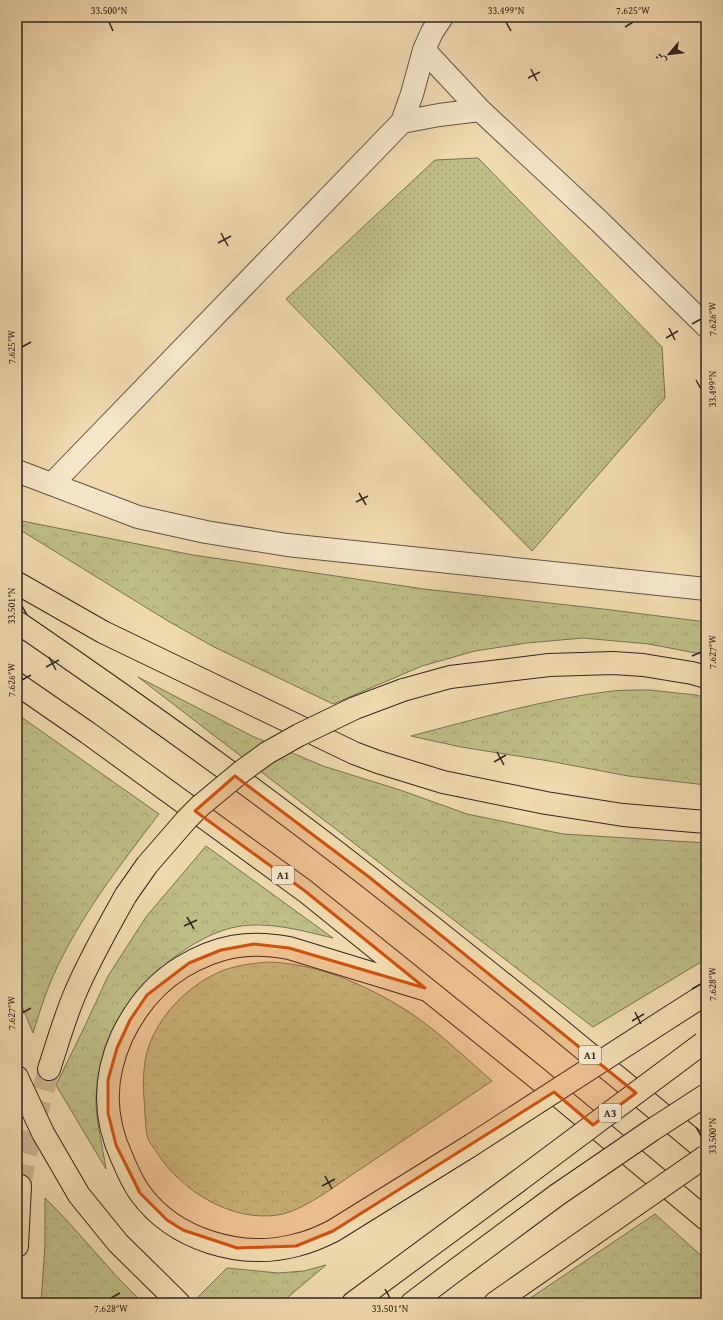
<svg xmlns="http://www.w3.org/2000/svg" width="723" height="1320" viewBox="0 0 723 1320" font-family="'Gentium Book Plus',Amiri,serif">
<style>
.forest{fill:url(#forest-crowns);stroke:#787253}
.garden{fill:url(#garden-dots);stroke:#787253}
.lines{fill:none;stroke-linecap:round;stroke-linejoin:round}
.highway-tunnel{stroke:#cab592;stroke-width:22;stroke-dasharray:22 11;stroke-linecap:butt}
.minor-casing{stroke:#625244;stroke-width:24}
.highway-casing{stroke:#322520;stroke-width:24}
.minor{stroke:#f5e6ca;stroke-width:22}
.highway{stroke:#f0d9ae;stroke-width:22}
.highway-bridge-casing{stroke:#322520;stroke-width:24;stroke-linecap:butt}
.highway-bridge{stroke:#f0d9ae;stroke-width:22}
.marked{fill:#cd510f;fill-opacity:0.2;stroke:#cd510f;stroke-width:3;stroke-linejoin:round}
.ticks{fill:none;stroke:#322520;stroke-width:1.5}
.labels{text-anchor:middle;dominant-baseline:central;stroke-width:3;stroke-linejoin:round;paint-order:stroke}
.shield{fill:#f5e6ca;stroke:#6c5f53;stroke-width:1}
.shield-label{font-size:11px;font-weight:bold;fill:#322520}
.neatline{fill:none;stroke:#322520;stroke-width:1.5}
.ticks-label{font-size:10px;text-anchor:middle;fill:#322520}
</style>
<defs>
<pattern id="forest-crowns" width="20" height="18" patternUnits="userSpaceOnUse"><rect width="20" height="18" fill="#bfbe86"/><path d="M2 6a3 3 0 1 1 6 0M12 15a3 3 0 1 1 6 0" fill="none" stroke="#a5a373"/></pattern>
<pattern id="garden-dots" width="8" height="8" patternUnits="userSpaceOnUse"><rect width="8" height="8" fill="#bfbe86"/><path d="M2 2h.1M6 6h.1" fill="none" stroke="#a5a373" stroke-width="1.8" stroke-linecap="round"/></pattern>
</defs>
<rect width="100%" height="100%" fill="#f0d9ae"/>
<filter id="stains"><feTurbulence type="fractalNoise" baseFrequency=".005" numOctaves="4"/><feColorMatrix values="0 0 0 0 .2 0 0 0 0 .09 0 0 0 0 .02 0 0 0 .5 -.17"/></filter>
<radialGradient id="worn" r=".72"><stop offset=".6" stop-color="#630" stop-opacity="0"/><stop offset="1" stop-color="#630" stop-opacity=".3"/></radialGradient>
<path class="forest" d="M17 520 193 555 424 589 603 609 706 622V655L649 644 583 638 527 643 475 651 422 666 333 704 214 647 168 621 17 528Z
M138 677 252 736 323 766 400 790 467 814 563 834 706 843V959L593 1027Z
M649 690 696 695 706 698V785L628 776 549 761 461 747 411 736C477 719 544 699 612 691 624 690 636 690 649 690Z
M17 714 159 814C120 865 80 916 53 976 45 994 39 1014 33 1033L17 994Z
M206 846 333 938C303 931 273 922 241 926 192 933 135 984 114 1027 103 1048 98 1073 96 1097 95 1117 103 1148 106 1169L56 1085 84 1028 108 976 146 917Z
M270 962C314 964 354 980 391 1001 399 1006 407 1010 415 1016 442 1035 467 1059 492 1081 449 1110 405 1139 362 1168 339 1183 304 1211 278 1215 231 1222 182 1191 157 1153 154 1148 150 1143 148 1139 145 1130 145 1108 144 1099 143 1083 143 1068 147 1052 157 1016 189 984 224 970 239 965 254 963 270 962Z
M45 1198C79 1231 108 1270 143 1303H41L45 1245Z
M655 1214 706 1260V1303H523Z
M326 1265 281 1303H192L227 1268 278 1273 304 1271Z"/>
<path class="garden" d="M478 158 662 347 665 398 532 551 286 299 435 160Z"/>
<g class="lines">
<path class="highway-tunnel" d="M20 1186 26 1154 49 1069"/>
<defs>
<path id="minor" d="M442 17 432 32 424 50 480 110 599 221 706 326
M402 122 439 115 480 110
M17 471 138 517 206 532 287 545 706 589
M52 484 402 122 412 94 424 50"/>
<path id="highway" d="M17 583 103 632 354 753 378 762 443 782 546 803 623 815 706 822
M17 622C137 704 256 789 370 878 484 967 596 1058 706 1151
M17 684 88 733 305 891 538 1079 706 1219
M403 690 450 677 549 665 613 663 643 665 692 673 706 677
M427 990 289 948C249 940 217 946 182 967 154 984 136 1007 122 1036 103 1078 103 1117 122 1158 127 1170 132 1182 140 1193 174 1240 241 1260 297 1245 310 1242 321 1237 333 1231L470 1146
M673 1015 706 994
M49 1069C57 1045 64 1020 74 996 88 962 108 927 126 895
M17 1077 43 1133 79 1195 118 1243 179 1303
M17 1246 20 1186
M353 1303 517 1182
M412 1303 453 1272 557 1195
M495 1303 591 1236"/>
</defs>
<use href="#minor" class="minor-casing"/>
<use href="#highway" class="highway-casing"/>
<use href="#minor" class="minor"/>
<use href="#highway" class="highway"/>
<defs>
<path id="highway-bridge" d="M126 895 147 865 187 819 200 806 241 772 267 753 299 735 355 708 403 690
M470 1146 673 1015
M517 1182 703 1043
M557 1195 652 1130 706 1095
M591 1236 706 1156"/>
</defs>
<use href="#highway-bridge" class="highway-bridge-casing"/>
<use href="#highway-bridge" class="highway-bridge"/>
</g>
<path class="marked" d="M235 776 369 877 636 1093 593 1125 554 1092 333 1231 296 1246 237 1248 183 1230 167 1220 140 1193 116 1145 108 1113V1080L117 1048 130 1020 147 995 189 963 221 950 254 944 289 948 425 988 305 891 195 811Z"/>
<path class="ticks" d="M109 22 113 31M506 22 511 31M625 27 633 22M531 69 537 81M528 78 540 72M221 233 228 246M218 243 231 236M692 324 701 319M669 328 675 340M666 338 678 331M22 347 31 342M696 380 701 389M359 493 366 505M356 502 368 496M22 606 27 615M692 656 701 652M49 657 56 670M46 667 59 660M22 680 31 675M497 752 504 765M494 762 506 755M187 917 194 929M184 926 197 920M692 989 701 984M635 1012 641 1024M22 1013 31 1008M632 1021 644 1014M696 1127 701 1136M325 1176 332 1189M322 1186 335 1179M385 1289 390 1298M111 1298 120 1293"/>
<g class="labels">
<g class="shield">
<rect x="272" y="866" width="22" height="18" rx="3"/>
<rect x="579" y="1046" width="22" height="18" rx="3"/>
<rect x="599" y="1104" width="22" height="18" rx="3"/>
</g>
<g class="shield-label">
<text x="283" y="875">A1</text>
<text x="590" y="1055">A1</text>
<text x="610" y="1113">A3</text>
</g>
</g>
<rect width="723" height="1320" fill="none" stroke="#f0d9ae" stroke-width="44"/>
<g transform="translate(669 54) rotate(242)" stroke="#f5e6ca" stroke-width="3" paint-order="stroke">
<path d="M0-3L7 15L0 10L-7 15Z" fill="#322520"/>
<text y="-6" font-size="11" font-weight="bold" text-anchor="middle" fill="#322520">ش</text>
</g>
<rect x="22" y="22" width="679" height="1276" class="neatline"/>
<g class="ticks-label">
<text x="109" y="14">33.500°N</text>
<text x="506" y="14">33.499°N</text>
<text x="633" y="14">7.625°W</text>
<text transform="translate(712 319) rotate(-90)" y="4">7.626°W</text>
<text transform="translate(11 347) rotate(-90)" y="4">7.625°W</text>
<text transform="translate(712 389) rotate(-90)" y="4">33.499°N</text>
<text transform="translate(11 606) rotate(-90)" y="4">33.501°N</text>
<text transform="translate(712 652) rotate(-90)" y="4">7.627°W</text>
<text transform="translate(11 680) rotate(-90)" y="4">7.626°W</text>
<text transform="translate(712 984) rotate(-90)" y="4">7.628°W</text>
<text transform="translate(11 1013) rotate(-90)" y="4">7.627°W</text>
<text transform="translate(712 1136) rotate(-90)" y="4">33.500°N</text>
<text x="111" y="1312">7.628°W</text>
<text x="390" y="1312">33.501°N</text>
</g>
<rect width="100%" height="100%" filter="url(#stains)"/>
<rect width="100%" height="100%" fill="url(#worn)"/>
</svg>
